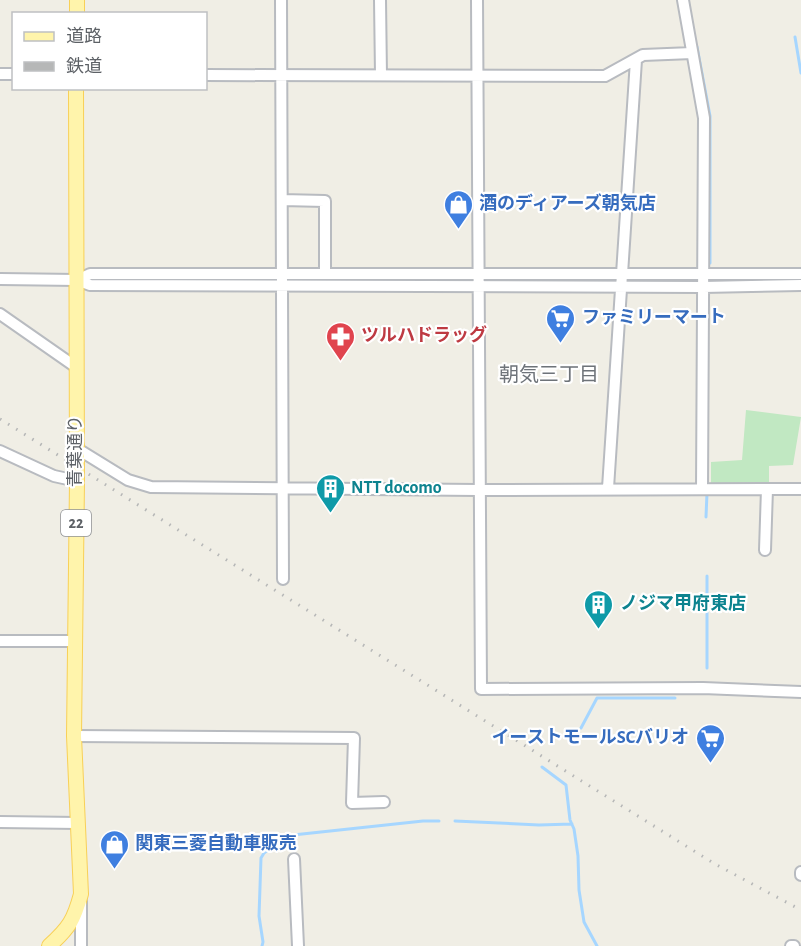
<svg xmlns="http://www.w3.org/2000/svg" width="801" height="946" viewBox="0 0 801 946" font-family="'Alegreya Sans','Noto Sans JP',sans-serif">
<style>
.green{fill:#c1e8c2}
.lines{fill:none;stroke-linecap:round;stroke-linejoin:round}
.stream{stroke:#a6d6ff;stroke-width:3}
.minor-casing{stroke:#b8bbc0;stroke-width:14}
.major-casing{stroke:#f8d057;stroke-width:16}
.minor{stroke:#fff;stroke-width:10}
.major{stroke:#fff4ab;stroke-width:14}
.rail{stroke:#b6b7b7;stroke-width:3;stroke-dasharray:1.5 8;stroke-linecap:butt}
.labels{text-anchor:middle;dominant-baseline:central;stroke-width:4.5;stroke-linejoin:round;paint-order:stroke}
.shield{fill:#fff;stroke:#8e9094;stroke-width:1.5}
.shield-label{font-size:16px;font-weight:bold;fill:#5d6166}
.shop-label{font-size:18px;font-weight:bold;fill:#366cbe;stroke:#fff;text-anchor:start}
.health-label{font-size:18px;font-weight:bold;fill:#be3a42;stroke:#fff;text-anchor:start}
.street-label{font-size:18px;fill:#5d6166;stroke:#fff}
.culture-label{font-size:18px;font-weight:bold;fill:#0d838f;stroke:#fff;text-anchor:start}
.neighbourhood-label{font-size:20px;fill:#6e7379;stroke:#fff}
</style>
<rect width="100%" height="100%" fill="#f0eee5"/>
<path class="green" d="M746 410 801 417 793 465 769 466V484L711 485V462L742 460Z"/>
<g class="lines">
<path class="stream" d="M795 37 801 73
M697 47 710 116V263
M706 517 707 493
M707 668V576
M581 728 597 698H675
M542 767 566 785 570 820 574 829 578 856 579 890 584 922 597 946
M455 821 539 825 572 824
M262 946 263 942 259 916 261 858 264 853 282 839 293 835 423 821H439"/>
<defs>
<path id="minor" d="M281 0 283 579
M380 0 381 75
M477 0 481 689 703 688 801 692
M683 0 704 118 702 489
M0 74H14
M206 75 605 76 643 55 692 53
M282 200 325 201V274
M0 279 77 280 90 285 703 287 801 285
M77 280 90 274H801
M0 314 76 367
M76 448 128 480 151 487 478 490 801 489
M0 451 54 476 77 481
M608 488 636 60
M765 550 767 489
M0 641H76
M74 736 354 738 352 803 384 802
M0 822 78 823
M294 859 298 946
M801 872V875
M81 901V946
M791 946H794"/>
<path id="major" d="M77 14V0
M49 946C69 928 74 920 81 894L74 736 77 481 76 88"/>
</defs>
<use href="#minor" class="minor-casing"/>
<use href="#major" class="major-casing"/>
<use href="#minor" class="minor"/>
<use href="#major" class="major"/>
<path class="rail" d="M0 419 715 864 801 910"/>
</g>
<defs>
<symbol id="shop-pin" viewBox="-11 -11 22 30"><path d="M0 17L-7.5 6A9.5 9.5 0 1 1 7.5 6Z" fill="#3f7fe0" stroke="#fff"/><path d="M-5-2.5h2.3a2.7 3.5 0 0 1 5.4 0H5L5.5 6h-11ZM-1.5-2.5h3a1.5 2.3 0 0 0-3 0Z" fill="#fff"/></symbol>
<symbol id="supermarket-pin" viewBox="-11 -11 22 30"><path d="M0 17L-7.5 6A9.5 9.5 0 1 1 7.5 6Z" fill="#3f7fe0" stroke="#fff"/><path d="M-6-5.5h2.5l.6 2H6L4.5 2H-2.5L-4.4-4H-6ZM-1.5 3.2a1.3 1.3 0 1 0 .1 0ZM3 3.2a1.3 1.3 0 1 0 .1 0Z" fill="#fff"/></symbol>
<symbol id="pharmacy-pin" viewBox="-11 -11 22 30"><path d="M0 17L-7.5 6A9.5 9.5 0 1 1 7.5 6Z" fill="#e0444e" stroke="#fff"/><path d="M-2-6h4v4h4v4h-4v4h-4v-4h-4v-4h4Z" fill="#fff"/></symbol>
<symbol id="building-pin" viewBox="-11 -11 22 30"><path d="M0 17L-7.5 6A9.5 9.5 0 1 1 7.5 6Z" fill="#0f9aa8" stroke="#fff"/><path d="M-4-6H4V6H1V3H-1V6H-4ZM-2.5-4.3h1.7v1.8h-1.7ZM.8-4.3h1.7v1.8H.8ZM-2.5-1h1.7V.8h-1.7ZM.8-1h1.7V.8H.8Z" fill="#fff"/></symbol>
</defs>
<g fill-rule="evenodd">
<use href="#shop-pin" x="442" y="188" width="33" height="45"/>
<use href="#supermarket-pin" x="544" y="302" width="33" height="45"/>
<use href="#pharmacy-pin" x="324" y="320" width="33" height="45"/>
<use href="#building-pin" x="314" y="472" width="33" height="45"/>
<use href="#building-pin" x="582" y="588" width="33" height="45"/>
<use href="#supermarket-pin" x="694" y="722" width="33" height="45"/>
<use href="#shop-pin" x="98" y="828" width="33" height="45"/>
</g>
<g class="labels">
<rect class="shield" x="61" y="510" width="30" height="26" rx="4.5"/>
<g class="shield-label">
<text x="76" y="523">22</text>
</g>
<g class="shop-label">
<text x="479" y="204">酒のディアーズ朝気店</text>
<text x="582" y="318">ファミリーマート</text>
<text x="689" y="738" text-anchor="end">イーストモールSCバリオ</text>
<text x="135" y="844">関東三菱自動車販売</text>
</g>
<g class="health-label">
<text x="361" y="336">ツルハドラッグ</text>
</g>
<g class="street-label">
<text transform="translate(76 451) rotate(-90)">青葉通り</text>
</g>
<g class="culture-label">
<text x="351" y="488">NTT docomo</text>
<text x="620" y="604">ノジマ甲府東店</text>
</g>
<g class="neighbourhood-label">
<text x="549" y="375">朝気三丁目</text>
</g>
</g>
<rect x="12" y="12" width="195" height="78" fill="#ffffff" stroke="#bec0c2" stroke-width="1.5"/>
<rect x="24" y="32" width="30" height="9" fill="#fff4ab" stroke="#bec0c2" stroke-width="1.5"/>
<text x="66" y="42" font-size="18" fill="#5d6166">道路</text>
<rect x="24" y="62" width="30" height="9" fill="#b6b7b7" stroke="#bec0c2" stroke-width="1.5"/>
<text x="66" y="72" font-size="18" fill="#5d6166">鉄道</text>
</svg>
